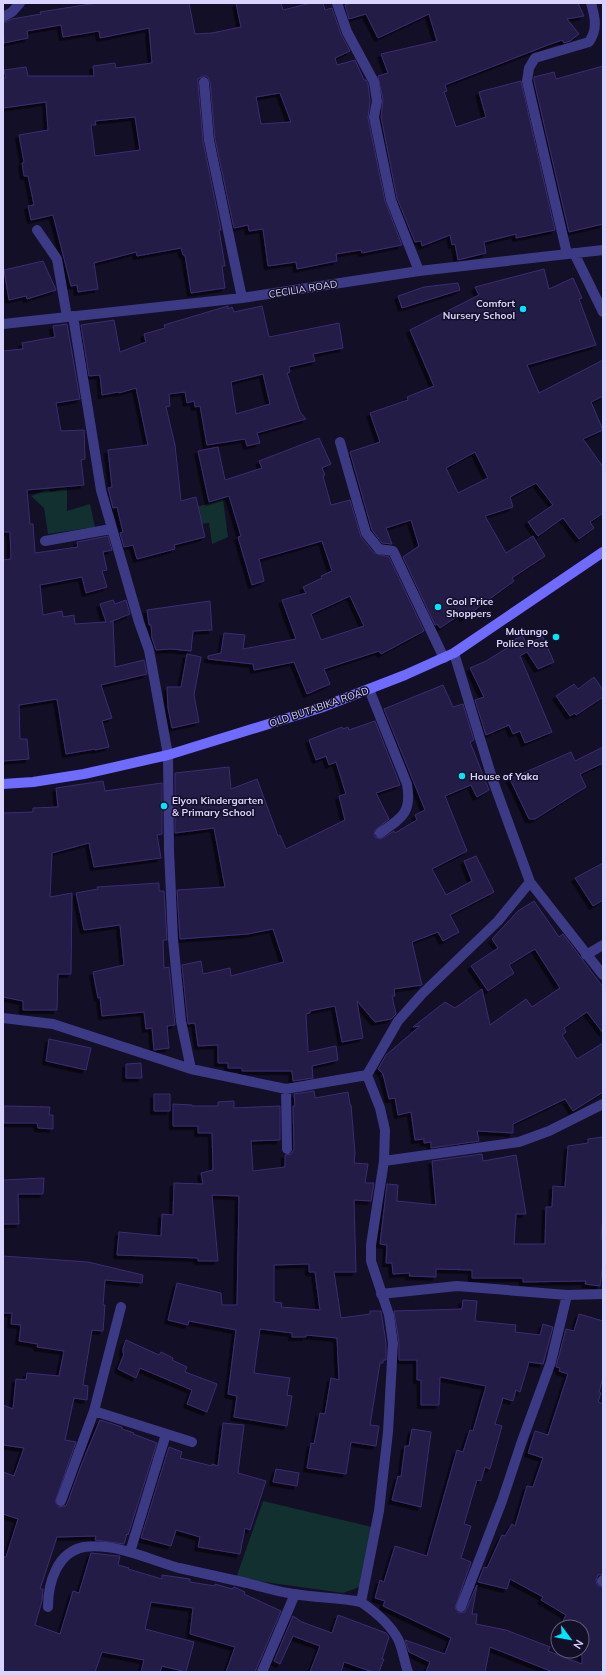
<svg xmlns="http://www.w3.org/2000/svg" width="606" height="1675" viewBox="0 0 606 1675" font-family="Mulish,sans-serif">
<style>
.green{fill:#12302f}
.building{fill:#241b47;stroke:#3b2d73;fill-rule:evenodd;filter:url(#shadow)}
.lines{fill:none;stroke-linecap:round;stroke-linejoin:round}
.lane{stroke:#3d3a85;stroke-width:10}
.street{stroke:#3d3a85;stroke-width:10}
.secondary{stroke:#6f6bff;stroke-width:10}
.poi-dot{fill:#00e5ff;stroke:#130f26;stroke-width:1.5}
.labels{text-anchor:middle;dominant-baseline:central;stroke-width:3;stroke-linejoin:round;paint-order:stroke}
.street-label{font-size:10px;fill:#d9d4ff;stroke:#130f26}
.poi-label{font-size:10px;font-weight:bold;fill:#d9d4ff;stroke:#130f26;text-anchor:start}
</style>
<defs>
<filter id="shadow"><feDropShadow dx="-3.5" dy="3.5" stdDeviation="0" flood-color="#0009"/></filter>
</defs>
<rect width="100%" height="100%" fill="#130f26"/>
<path class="green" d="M47 479 50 492 67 488V511L90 504 95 527 48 534 44 508 31 496 42 492Z
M223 499 228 537 212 544 209 523 200 524 197 507Z
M263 1501 372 1527 362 1586 343 1593 236 1578Z"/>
<path class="building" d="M97 3H189L195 34 212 33 241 27 236 3H281L283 10 311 3H323L325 10 332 8 341 34 350 51 335 58 337 65 355 60 364 80H366L368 84 370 101 368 118 385 201 402 245 362 253 361 250 336 254 337 261 297 269 296 262 268 266 263 229 249 231 248 225 234 228 215 139 210 81 207 76H203L198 79V83L203 141 221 230H219L225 266H222L225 288 191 293 185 255H183L181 248 137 256 136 252 94 263 98 289 78 292 77 285 71 286 53 215 31 220 28 206 34 205 28 176H24L22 163 24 162 19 135 48 130 46 102 3 108V78H6L4 70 26 67 28 76H94L93 66 115 63 116 68 152 63 149 28 100 38 99 31 63 37 61 25 27 31 28 38 4 43 3 23 12 19 41 14 40 12ZM280 93 291 122 261 124 256 97ZM135 117 140 150 95 156 91 125H96L95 121Z
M352 3H578L584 16 567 19 579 34 570 41 564 43 562 40 548 45 445 85 447 91 444 92 456 127 486 117 479 92 521 81 555 230 516 238V234L484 242 486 253 458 260 455 244 452 245 450 235 422 246 421 241 415 242 397 198 381 117 383 100 378 76 388 73 381 54 437 41 429 14 378 38 366 14 349 19 345 5Z
M603 66V224L569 232 534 81V77L554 72 556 79Z
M43 261 56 290 27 299 26 296 9 300 4 270Z
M544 269 549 289 573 278 582 298 579 299 596 345 527 365 539 393 603 360V396L591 402 603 430 583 439 603 467V513L590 522 594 528 579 539 563 518 538 536 528 522 553 505 536 483 510 497 513 507 485 516 506 553 533 536 545 556 512 578 514 581 464 618 461 614 440 628 437 624 435 625 403 557 419 546 411 520 386 528 392 544 382 543 372 530 350 452 380 442 370 413 408 400 407 397 434 386 410 330 479 295 475 287ZM475 452 488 478 458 493 446 468Z
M458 283 460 290 402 308 398 296 424 287Z
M228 306V309L232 307 234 312 262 306 269 337 339 323 343 348 313 354 315 361 289 367 290 372 287 373 300 412 306 419 257 433 260 443 247 446 245 439 207 445 200 406 195 407 194 401 187 403 185 392 169 394 170 406 166 407 175 445 181 501 196 497 205 537 174 545 175 549 137 559 133 545 124 547 120 533 123 532 117 507 113 508 108 488 112 487 108 450 148 445 136 388 119 393 118 392 102 395 100 375 89 376 81 325 114 320 120 352 146 342 144 334 165 328 164 325ZM263 374 270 404 236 414 231 382Z
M67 324 80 399 56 403 61 431 84 430 85 459 81 460 84 485 27 490 30 524H33L35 553 78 547 77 542 108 536 112 550 103 552 107 570 102 571 107 587 86 593 82 577 40 585 43 615 62 611 63 617 74 615 75 624 106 622 100 604 113 600 115 604 126 600 130 614 110 622 113 621 115 667 144 660 147 674 101 685 112 718 102 721 109 747 95 750V749L66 754 57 699 19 705 20 739H27L29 759 3 761V560L11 559 10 532H3V351L23 349 22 343 55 337 53 326Z
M319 438 331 464 322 468 325 475 323 476 331 505 350 500 361 537 374 553 389 557 424 631 381 654 379 651 324 669 330 684 307 694 294 662 254 670 253 664 208 659V656L221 653 224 633 245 635 243 649 296 639 282 600 306 593 303 587 322 578 321 576 332 571 322 541 259 559 264 581 252 585 238 537 241 536 229 496 209 502 198 451 218 447 225 480 262 468 259 461ZM350 596 364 626 321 640 311 614Z
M210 601 212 630 193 631 191 651 171 649 156 650 152 638 151 625H149L147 610Z
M523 636 526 644 543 637 554 662 538 669 527 652 520 656 552 732 525 743 520 731 513 734 509 725 486 735 475 700 484 697 470 668 486 661 512 645 510 641Z
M187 654 201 657 194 695 199 722 172 728 168 708 167 687H181Z
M594 677 603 690V697L576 715 575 713 570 716 556 696 574 684 578 689Z
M443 685 453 707 463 704 474 740 470 742 489 790 477 797 471 785 445 796 467 851 432 869 446 895 472 881 464 861 476 856 494 892 450 915 459 932 443 941 438 932 412 942 422 985 394 989 395 996H392L396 1014 391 1019 375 1022 357 1001 363 1038 342 1042 335 1006 310 1011V1013L306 1014 308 1052 336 1046 338 1060 312 1066 313 1078 293 1081 292 1071H242V1068H228V1063H218V1045L198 1046 195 1023 188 1024 182 965 201 961 203 974 230 968 231 976 284 962 273 929 248 934 180 939 177 890 225 887 214 828 175 833V773L229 767 231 789 257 779 278 836 280 835 286 849 345 820 339 796 346 794 336 762 329 765 326 756 316 760 309 740 342 727 343 729 348 727 349 730 375 721 400 785 376 793 389 819 374 831 375 837 381 839 394 831 395 833 417 820 415 815 425 810 384 709Z
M603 747V763L580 774 586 787 535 819H529L510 779 571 752 575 761Z
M103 781 105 791 162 783V834L157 835 161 858 94 867 89 843 52 853 50 897 72 893 71 974H58L57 1010H23V1001L3 997V813L33 812V808L58 807 56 788Z
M603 863V900L593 906 575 878Z
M159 883V891H164L167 940H163L164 968 169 967 175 1025 167 1026 169 1048 154 1050 152 1028 146 1029 144 1012 102 1016 100 997 98 998 93 972 124 965 120 925 84 930 76 893 98 889 97 887Z
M534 901 559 937 563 934 603 987V1033L587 1012 564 1028 566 1032 562 1035 577 1059 603 1043V1092L573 1111 565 1099 513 1124V1133L477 1131 479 1141 431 1148V1142L424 1143V1139L415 1140 411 1112 398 1115 395 1098 389 1099 383 1074 378 1069 386 1055 420 1026 413 1027 445 1002 455 1008 482 989 490 1025 526 999 532 1007 560 988 535 949 509 965 514 973 488 991 471 966 498 948 492 939 518 911Z
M49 1039 91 1048 86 1070 46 1061Z
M141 1063 142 1078H126V1064Z
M314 1091 315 1098 348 1092 350 1105H351L355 1153 354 1163 368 1164 365 1183H374L371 1201 354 1200 356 1272H334L341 1318 370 1314V1311H381L386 1343V1360H383V1363H380L370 1425 379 1426 376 1446 351 1442 346 1474 307 1468 311 1443 314 1444 320 1413 325 1414 331 1378 339 1380 337 1338 306 1335V1337H292V1333L260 1329 254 1373 290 1378 287 1395 292 1396 287 1426 234 1417 237 1396 228 1394 236 1330 189 1321 188 1325 168 1320 177 1283 221 1293 222 1305H237L239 1196 212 1195 218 1261H198V1258L117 1255 119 1232 161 1236 162 1214 173 1215 174 1183 203 1184 201 1173 213 1170 212 1133H198V1126H173V1104L192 1105V1106H218V1102L234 1101V1108L280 1106V1140L251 1141 253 1171 285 1167V1155L291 1154 294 1149 293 1106H295L294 1094ZM309 1264V1272H315L320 1310 281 1307 282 1303 274 1302V1265Z
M154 1094H170V1111H154Z
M4 1106 50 1107 49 1115H53V1129L38 1128 37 1123H4Z
M603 1137V1215L601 1239H603V1264L600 1286 585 1284 586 1281 523 1282V1278H472V1270L436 1269V1277L409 1276 410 1273 393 1274 392 1263H386L387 1245 380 1244 387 1184 398 1185 397 1201 436 1205 432 1161 482 1154 483 1161 516 1155 526 1214H516L514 1244H545L546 1207H552L553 1186 565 1187 568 1146 588 1143V1139Z
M44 1178 43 1194H18L19 1224H3V1180Z
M3 1256 88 1262 143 1275 142 1283 105 1280 103 1305H105L103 1331 92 1330 83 1385 88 1386 87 1400 74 1398 65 1440 76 1442 55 1502 59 1507 65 1506 67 1504 82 1463 100 1420 122 1427V1429L134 1433 133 1434 157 1443 128 1535 127 1534 124 1544 95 1540 96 1536 57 1537 40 1589H43L42 1601 35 1625 60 1634 73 1591 79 1593 91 1553 118 1556H120L118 1565 129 1568 128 1569 162 1579V1575L190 1579V1582L215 1586V1584L232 1589 234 1587 245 1592 244 1594 281 1611 255 1672H226L235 1647 190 1634 193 1608 151 1602 145 1629 194 1642 186 1672 162 1666 160 1672H141L144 1660 102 1652 95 1672H3V1557H6L18 1519 3 1514V1472L14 1476 24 1448 3 1445V1405L13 1409 16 1379 26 1380 27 1373 59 1376 64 1351 37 1347 38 1344 19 1341 21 1325 11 1324 12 1313H3Z
M463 1300 477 1301 475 1321 516 1325 515 1332 540 1335 543 1324 553 1327 543 1364 529 1362 520 1392 516 1390 513 1401 503 1398 495 1424 502 1426 490 1469 485 1467 481 1481 477 1480 464 1524 471 1526 461 1558 471 1562 455 1608 459 1613 465 1612 477 1585 472 1614H477L476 1624 506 1630 550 1647 548 1651 582 1664V1627H576L563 1621 566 1615 541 1600 543 1597 510 1579 507 1589 478 1582 484 1567 487 1568 502 1535 505 1536 512 1524 515 1526 527 1486 533 1487 543 1458 528 1453 535 1431 548 1435 568 1374 559 1371 560 1368 556 1367 566 1329 574 1331 579 1314 603 1321V1378L599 1392 601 1393 598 1402 603 1404V1574L598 1575 596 1580 597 1585 603 1587V1672H553L490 1647 485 1672H426L430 1662 409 1652 405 1640 445 1654 451 1638 383 1606 385 1601 375 1598 380 1580 384 1582 395 1546 427 1556 457 1450 463 1452 470 1430 473 1431 486 1386 440 1377 439 1405H421V1380H417V1360H399V1342L394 1311 462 1309Z
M126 1340 159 1355 161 1352 173 1358 172 1360 187 1367 185 1372 217 1384 207 1412 187 1404 192 1390 140 1368 136 1378 118 1369 124 1354 123 1353V1348Z
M223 1423 244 1425 238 1473 266 1481 250 1530 245 1528 240 1554 198 1547 200 1537 176 1530 171 1546 141 1538 169 1447 182 1452 180 1458 212 1466V1464L218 1466Z
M412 1429 431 1432 421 1507 392 1500 398 1476 401 1477 405 1446H409Z
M276 1469 299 1473 297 1486 273 1482Z
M338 1615 386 1633 389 1637 382 1659H384L379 1672H373L344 1662 341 1672H310L320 1646 293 1636 280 1664 274 1661 293 1616 302 1622 332 1633Z"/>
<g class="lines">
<path class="lane" d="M37 230 57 259 67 317"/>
<path class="street" d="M337 3 347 32 374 82 377 101 374 117 391 200 419 271
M3 17 12 12 20 3
M204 82 209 140 242 298
M574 253 603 312
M567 254 527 81 529 68 535 58 589 42C598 29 595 17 591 3
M73 316 101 490 139 622 149 650 168 755 169 850 173 939 181 1021 191 1069 286 1089 367 1075
M3 324 242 298 419 271 603 250
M340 442 366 533 379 549 393 551 444 658
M45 541 111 529
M454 653 492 778 530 882 603 975
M369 689 407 784C412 813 402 818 380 833
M586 955 603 945
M3 1018 53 1024 191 1069
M286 1089 287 1149
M384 1161 519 1142 549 1131 603 1104
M381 1294 457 1286 567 1295 603 1294
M94 1411 192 1442
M61 1501 94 1411 121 1307
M130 1552 166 1434
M602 1581 603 1580
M48 1607C48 1583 57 1552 84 1547 114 1542 150 1560 179 1568 201 1573 224 1578 247 1583 263 1587 278 1592 294 1594 316 1598 339 1597 361 1602
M461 1607 502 1501 522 1441 551 1362 567 1295
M262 1672 295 1594
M408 1672C404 1661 403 1649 398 1639 390 1624 374 1611 361 1602L379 1511 388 1432 393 1343 389 1315 371 1261V1245L384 1161 385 1130 380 1108 367 1075 398 1021 422 994 498 921 530 882"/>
<path class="secondary" d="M3 784 33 782 84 774 168 755 320 708 405 675 454 653 603 552"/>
</g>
<g class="poi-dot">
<circle cx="523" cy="309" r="4"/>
<circle cx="438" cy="607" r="4"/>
<circle cx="556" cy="637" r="4"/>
<circle cx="462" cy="776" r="4"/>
<circle cx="164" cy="806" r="4"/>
</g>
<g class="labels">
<g class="street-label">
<text transform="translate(303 289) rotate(-9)">CECILIA ROAD</text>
<text transform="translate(319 707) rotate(-19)">OLD BUTABIKA ROAD</text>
</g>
<g class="poi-label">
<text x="515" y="303" text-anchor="end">Comfort<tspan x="515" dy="12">Nursery School</tspan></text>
<text x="446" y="601">Cool Price<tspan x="446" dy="12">Shoppers</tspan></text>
<text x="548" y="631" text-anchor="end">Mutungo<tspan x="548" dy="12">Police Post</tspan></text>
<text x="470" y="776">House of Yaka</text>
<text x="172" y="800">Elyon Kindergarten<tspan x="172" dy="12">&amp; Primary School</tspan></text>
</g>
</g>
<rect width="606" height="1675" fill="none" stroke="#d9d4ff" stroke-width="8"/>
<g transform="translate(570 1639) rotate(122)"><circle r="19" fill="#130f26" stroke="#625e7d"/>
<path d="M0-3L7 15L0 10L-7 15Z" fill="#00e5ff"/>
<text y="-6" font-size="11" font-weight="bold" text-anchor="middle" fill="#d9d4ff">N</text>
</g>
</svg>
